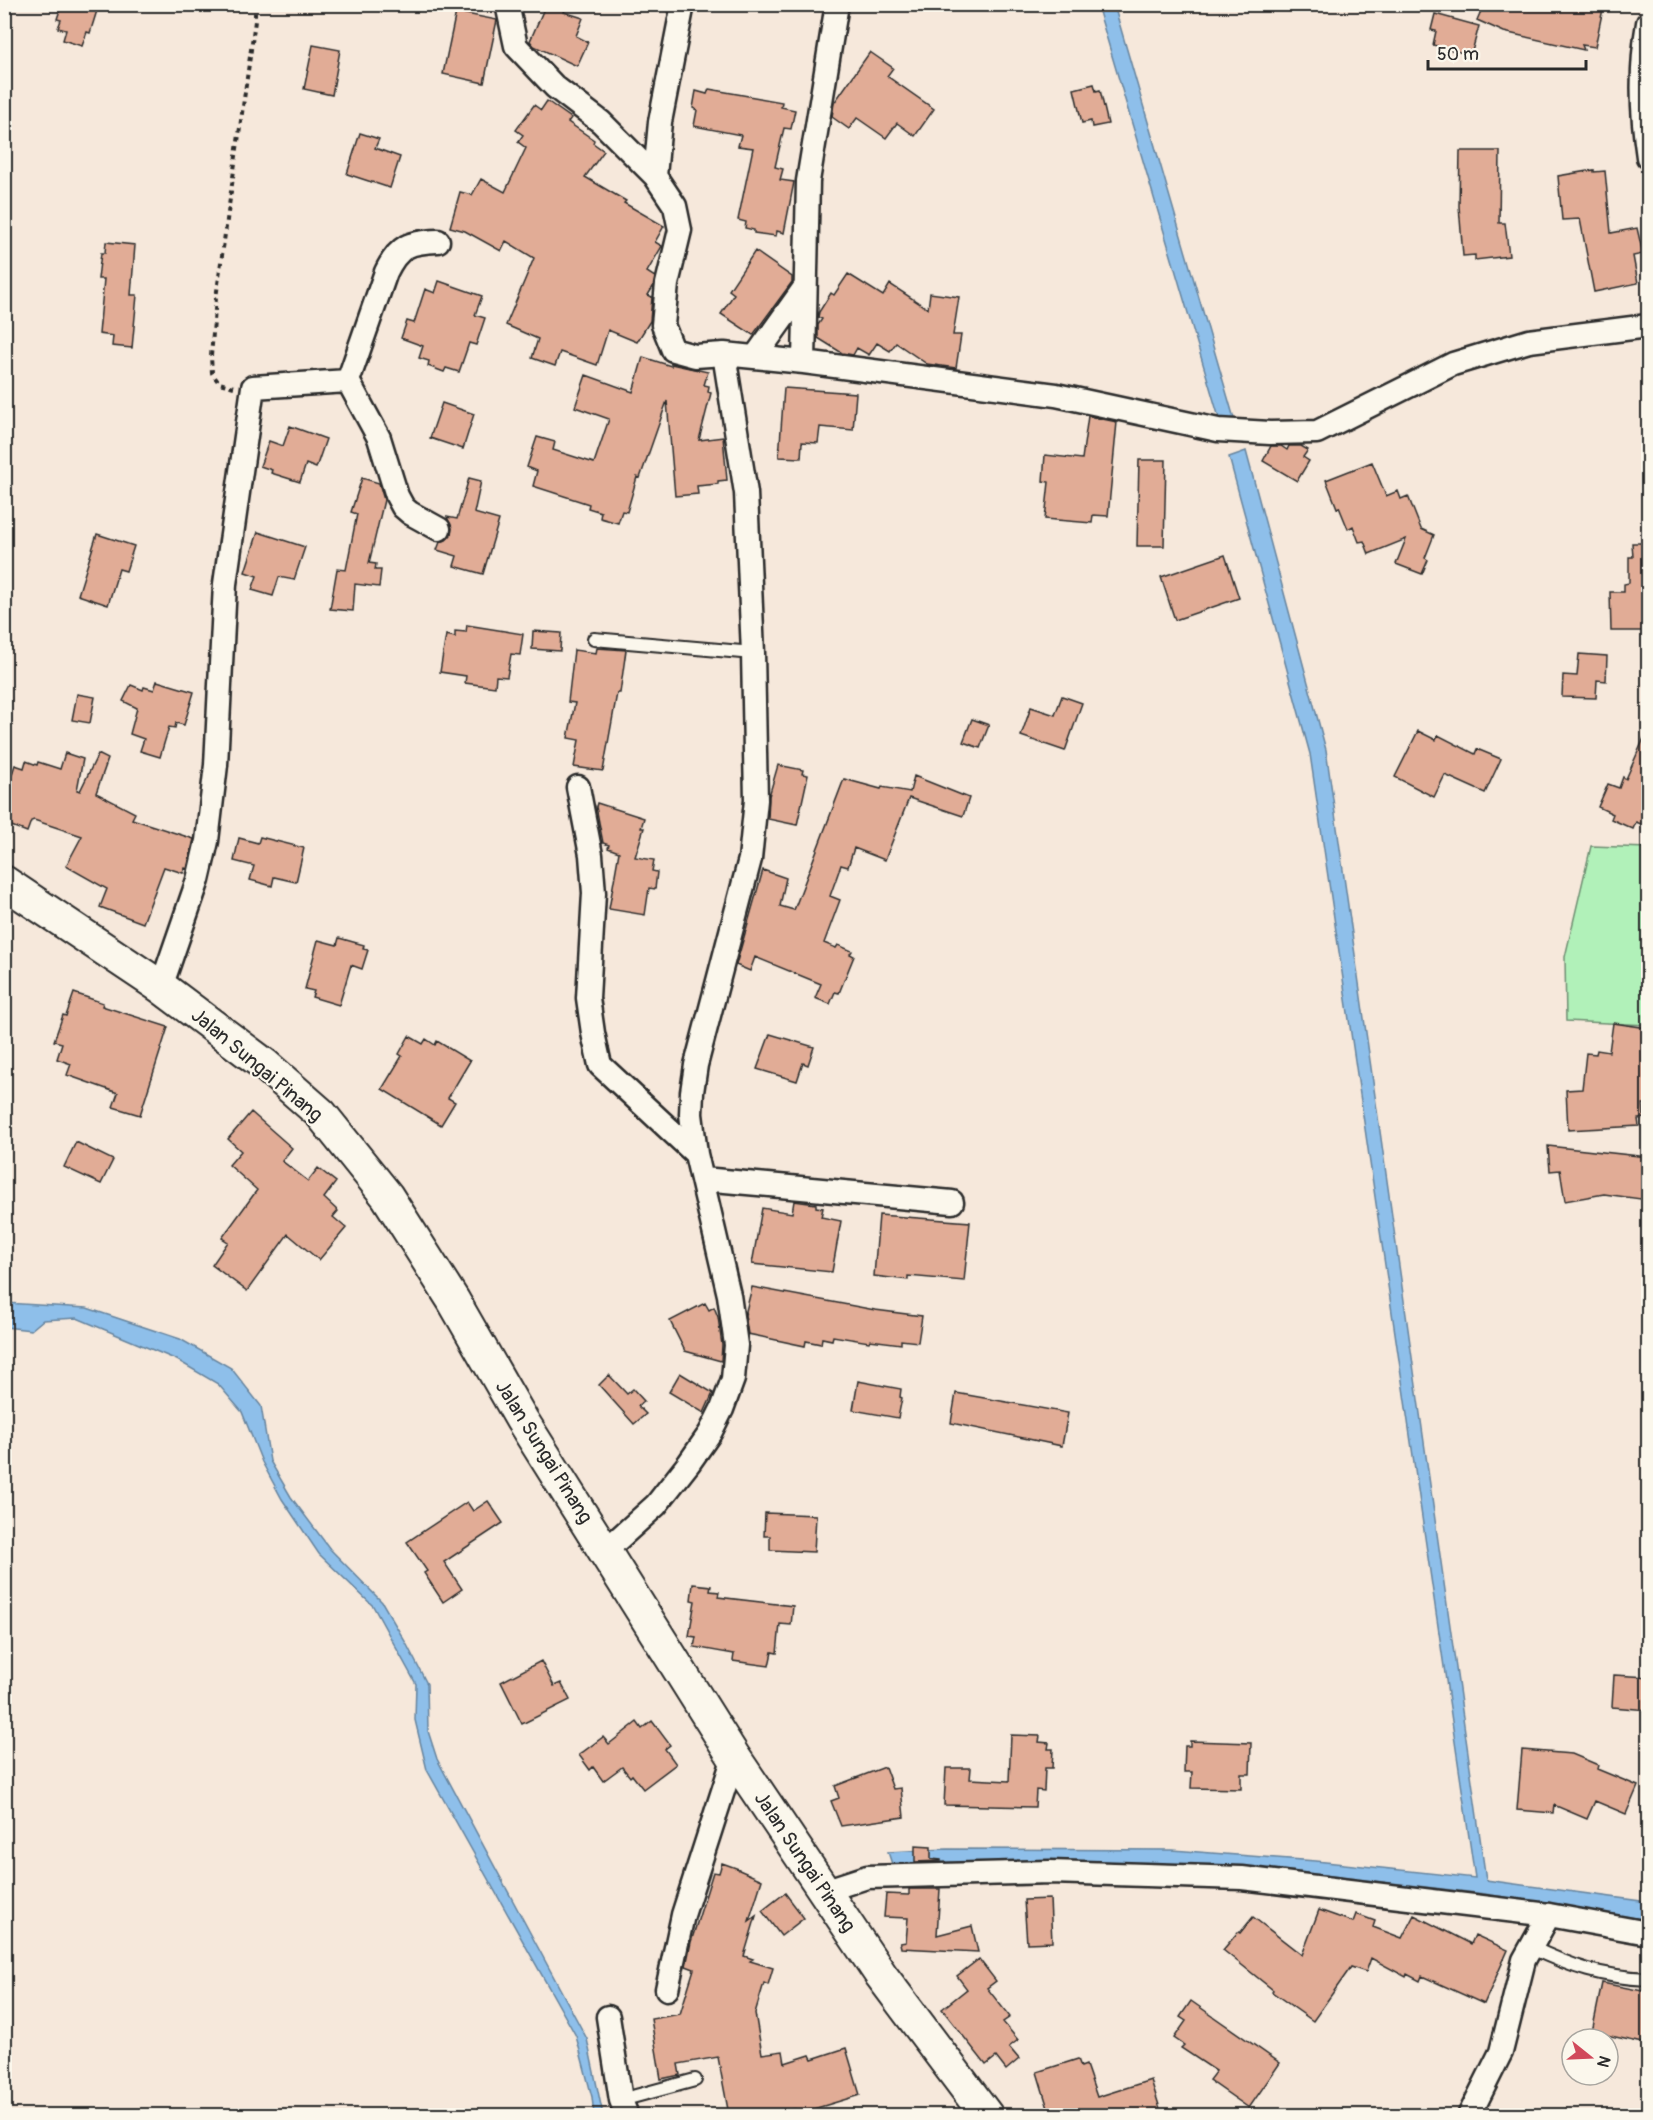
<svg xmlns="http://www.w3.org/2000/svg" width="1653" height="2120" viewBox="0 0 1653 2120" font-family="Pangolin,sans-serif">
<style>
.green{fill:#b1f1b9;stroke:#6e8e72;stroke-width:1.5}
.water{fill:#8ebfea;stroke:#66849e;stroke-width:1.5}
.building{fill:#e1ac96;stroke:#2b2b2b;stroke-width:1.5}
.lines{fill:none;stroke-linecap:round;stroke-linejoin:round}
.lane-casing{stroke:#2b2b2b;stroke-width:16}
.street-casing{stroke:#2b2b2b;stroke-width:27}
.secondary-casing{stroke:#2b2b2b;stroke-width:36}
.path{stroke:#2b2b2b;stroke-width:4;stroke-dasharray:4.5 4.5;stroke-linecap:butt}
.lane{stroke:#fbf7ec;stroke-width:12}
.street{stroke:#fbf7ec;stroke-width:22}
.secondary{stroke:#fbf7ec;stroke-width:32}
.labels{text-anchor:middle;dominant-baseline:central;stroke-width:4.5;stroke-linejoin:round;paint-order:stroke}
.street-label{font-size:20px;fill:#2b2b2b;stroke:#fbf7ec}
</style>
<rect width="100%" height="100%" fill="#f6e8db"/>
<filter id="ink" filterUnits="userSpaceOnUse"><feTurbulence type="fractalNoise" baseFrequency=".0167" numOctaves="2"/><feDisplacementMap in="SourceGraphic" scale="12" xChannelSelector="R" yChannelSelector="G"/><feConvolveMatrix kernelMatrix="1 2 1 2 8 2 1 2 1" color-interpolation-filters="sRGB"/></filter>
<g filter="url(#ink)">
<path class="green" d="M1591 846 1648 848V1025L1566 1021 1565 957Z"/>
<path class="water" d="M1097 5H1114L1235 422 1219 418Z
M1246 451 1326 750 1486 1880 1648 1902V1920L1485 1894 1273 1869 1176 1865 893 1867 888 1852 947 1849 1173 1850 1316 1861 1475 1878 1310 754 1229 457Z
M5 1303 87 1308 180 1339 231 1368 261 1406 270 1461 291 1497 330 1549 382 1602 406 1643 427 1684 428 1731 437 1759 587 2039 603 2115H594L592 2097 576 2036 427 1770 415 1720 416 1684 373 1606 319 1554 282 1499 262 1462 242 1412 218 1384 177 1360 77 1318 43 1320 31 1330 5 1327Z"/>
<path class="building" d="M62 4H99L90 33 87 32 82 46 63 40 66 30 58 28 61 20 57 19Z
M546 4H567L564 12 583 18 576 36 588 42 577 66 534 46 530 41Z
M1484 4H1604L1595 47 1582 45 1584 50 1504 32 1477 20Z
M456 12 497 20 484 83 443 74Z
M1435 14 1479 26 1471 55 1433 45 1436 31 1431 30Z
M313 45 340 50 332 95 304 89Z
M870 52 893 68 887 76 934 109 915 136 897 123 886 138 857 118 849 129 832 117 834 103Z
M1094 84 1096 91 1100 90 1108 124 1092 127 1091 121 1082 123 1074 89Z
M709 89 782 102 781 107 795 110 791 129 784 128 775 167 783 169 780 180 794 182 784 233 777 231 776 236 754 233V230L745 228 746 222 738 220 753 148 738 146 741 135 694 126 697 110 693 108 696 91 707 94Z
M547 101 571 118 568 122 594 140 593 143 604 151 585 177 626 201 624 203 664 226 655 242 662 246 647 272 655 277 653 287 648 295 652 297 650 321 637 342 608 330 597 365 560 352 555 366 532 358 538 339 506 325 534 258 506 241 501 251 465 231 450 227 460 192 472 195 481 179 505 192 526 148 518 142 523 135 516 130 534 105 541 110Z
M360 133 379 139 375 148 400 157 390 188 347 174Z
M1460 151H1500L1499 223H1505L1509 256 1475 260V255L1463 256 1459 206Z
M1594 170V172L1605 171 1611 233 1637 228 1643 254 1633 256 1638 283 1594 292 1580 219 1562 220 1558 176Z
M106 242 135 245 131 295H137L132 348 112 346 113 336 99 334 104 279H98L101 253H105Z
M755 251 792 277V282L753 335 721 314 734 294 729 290Z
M848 274 883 296 890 284 928 309 930 293 959 297 953 335H961L956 368 927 364 896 343 890 351 877 343 869 355 857 348 853 355 842 353 818 338V325L822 319 818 317 819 312 831 293 834 295Z
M439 281 482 296 475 315 485 318 476 345 469 343 459 372 446 368 444 372 428 366 429 361 419 358 423 346 401 338 407 321 414 323 425 289 435 293Z
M643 357 671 366V364L708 372 704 385 709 386 708 392 711 393 699 440 723 437 727 480 718 481V484L697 486 698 494 675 496 667 401 640 478 637 477 627 512 622 511 618 523 600 518 601 512 588 508 589 504 533 486 537 471 527 467 537 437 555 442 553 450 594 463 609 419 575 407 586 375 633 392Z
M784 388 856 393 853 430 820 427 818 443 802 442 801 458 779 457Z
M442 403 474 414 463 449 430 438Z
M1088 416 1117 422 1108 516 1093 515 1092 523 1045 519 1049 482 1043 481 1045 455 1082 459Z
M290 426 326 439 316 468 306 464 300 482 271 473 272 470 260 466 269 441 283 446Z
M1271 446H1281L1287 450 1289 446H1301L1308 450 1303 457 1309 461 1297 481 1263 461Z
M1139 460H1166L1164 546H1137Z
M1372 462 1386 496 1398 491 1401 499 1408 496 1421 529 1434 535 1425 558 1428 560 1422 574 1396 564 1406 539 1369 554 1364 541 1359 542 1353 526 1348 529 1339 507 1337 508 1326 480Z
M362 478 379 483 384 500 369 563 376 564 375 570H381L379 587 355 584 353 611 330 609 337 569 346 570 357 514 351 512Z
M469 478 481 481 474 513 499 520 483 574 454 566 457 556 437 550 440 542 446 540 451 535 452 528 447 517 457 519Z
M258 532 305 547 294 580 279 577 273 596 252 590 257 576 245 572Z
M97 534 134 546 126 571 119 569 108 605 78 595Z
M1632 543H1648V631H1611L1610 592H1624V584L1629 583V557H1633Z
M1225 555 1239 598 1175 620 1161 577Z
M467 625 523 634 520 655 511 654 507 677 496 676 495 687 465 683 466 676 440 672 446 635 455 637V631L466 632Z
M533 631 561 633 560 651 532 649Z
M597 648 626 650 620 693H617L603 771 574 767 579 740 568 738 575 703 568 702 574 650 596 653Z
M1579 654 1607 656 1606 681 1597 680 1596 698 1562 697 1563 675 1577 676Z
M157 681 194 692 184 725 176 723 175 728 169 727 160 757 140 751 144 739 130 734 137 708 123 701 131 685 143 690 144 687 154 690Z
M77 694 95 697 90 723 72 720Z
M1062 696 1082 703 1065 751 1021 736 1031 707 1055 715Z
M972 719 989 725 980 748 963 742Z
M1648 729V806L1641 824 1636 822 1633 829 1611 819 1613 814 1598 807 1608 784 1619 788 1623 777 1626 779Z
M1418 731 1436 740 1438 735 1475 754 1477 749 1501 759 1485 793 1445 775 1434 797 1395 777Z
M65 753 83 759 77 790 80 791 98 754 108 759 96 793 135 813 132 819 194 839 187 869 185 868 183 873 164 867 143 923 100 907 107 889 66 866 82 836 34 820 31 821 27 832 9 825 11 819 4 817V775L11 777 15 765 24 768 26 761 37 765 38 762 60 769Z
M778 765 803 770 802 774 808 775 797 825 768 819 769 796Z
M914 776 969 798 963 816 909 798 885 860 854 848 848 867 841 865 830 896 840 900 824 943 836 948 838 945 852 951 850 954 854 956 839 993 835 992 830 1004 815 998 821 984 755 957 750 971 736 965 763 870 786 878 780 906 794 910 844 779 881 789 882 787 910 792Z
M597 803 644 818 641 828H644L635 857 654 860 652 871 657 872 655 889 649 888 645 915 609 909 619 852 608 848 609 845 603 843 596 807Z
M260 837 304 848 296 882 274 877 272 886 250 880 254 866 234 861 239 838 258 843Z
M339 938 364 945 363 949 368 950 362 969 351 965 339 1005 312 997 314 991 305 989 318 940 337 945Z
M74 993 103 1003 102 1006 168 1027 140 1115 113 1107 118 1093 67 1075 71 1064 57 1059 62 1043 54 1041 63 1015 66 1016Z
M1613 1023 1648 1028V1104H1643L1644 1118 1638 1119 1639 1126 1568 1130 1566 1090 1582 1089 1586 1053 1596 1054 1597 1050 1609 1052Z
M770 1034 814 1047 808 1065 803 1063 797 1081 757 1069Z
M409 1036 423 1044 426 1039 435 1045 437 1041 470 1061 448 1098 455 1102 441 1125 382 1089 402 1056 399 1054Z
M251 1112 292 1148 282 1161 308 1181 318 1168 336 1182 324 1198 338 1211 333 1217 346 1228 319 1260 288 1234 247 1291 212 1265 228 1242 222 1238 257 1190 229 1165 241 1151 228 1139Z
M76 1142 113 1160 101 1184 64 1167Z
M1548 1146 1648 1157V1200L1604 1194 1565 1201 1560 1170 1550 1171Z
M794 1201 816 1204V1207L823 1208 821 1217 841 1221 832 1272 752 1264 762 1208 792 1213Z
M879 1215 970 1222 964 1281 908 1276V1280L874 1276Z
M752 1287 875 1310 922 1316 918 1342 901 1340V1344L870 1340 869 1342 833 1336 832 1340 822 1338 821 1344 806 1341 805 1346 748 1334 745 1315Z
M705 1303 709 1310 714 1307 718 1317 722 1345 721 1361 685 1351 670 1321Z
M680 1373 713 1393 704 1413 669 1392Z
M609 1375 627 1394 633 1389 644 1401 638 1406 646 1414 634 1424 599 1385Z
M858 1381 901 1389 900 1397 902 1398 898 1418 853 1410Z
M956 1393 1068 1413 1062 1446 951 1423Z
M488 1501 503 1523 444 1562 462 1589 443 1602 424 1573 427 1571 407 1542 467 1502 473 1511Z
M765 1513 816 1515 814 1552 770 1550V1536H764Z
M693 1584 711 1586 710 1591 719 1592 718 1597 793 1606 791 1625 780 1624 777 1653 772 1652 769 1666 733 1661 734 1654 694 1647 696 1637 689 1636 695 1601 691 1600Z
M541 1661 554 1686 561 1683 570 1700 522 1724 501 1682Z
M1614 1675 1648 1677V1710L1612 1707Z
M652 1721 670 1745 665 1749 676 1764 643 1789 632 1775 630 1777 622 1767 603 1781 593 1767 590 1770 579 1755 603 1737 609 1744 637 1722 642 1729Z
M1011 1735 1040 1736 1039 1742 1049 1743 1048 1749H1053L1052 1768H1045L1044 1791 1036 1790 1035 1807 944 1805 946 1768H971L970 1779 1009 1781Z
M1190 1741 1251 1743 1250 1774H1241V1789L1191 1788 1192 1772H1184L1185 1746H1190Z
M1522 1750 1572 1754 1598 1765 1597 1769 1638 1786 1626 1814 1595 1801 1587 1819 1554 1805 1553 1813 1517 1810Z
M885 1767 893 1789 901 1788 904 1817 841 1826 831 1801 839 1798 835 1786Z
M915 1846 931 1847V1859L941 1860V1861L915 1862Z
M722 1863 739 1869V1870L762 1880 749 1921 756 1916 744 1956 753 1959 750 1961 773 1968 768 1985 764 1983 755 2013 762 2054 783 2051 785 2063 810 2055 812 2059 846 2048 860 2095 797 2114 795 2109 760 2115H729L718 2057 678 2064 680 2075 661 2079 651 2019 680 2014 694 1969 686 1966 691 1942 713 1872 719 1873Z
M909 1889H940L937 1935 972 1926 978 1952 901 1948 900 1943 906 1942 908 1918 884 1917 886 1894 909 1895Z
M785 1893 804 1918 781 1936 762 1911Z
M1050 1899 1052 1942 1027 1943 1024 1900Z
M1319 1910 1353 1922 1356 1914 1375 1921 1373 1927 1402 1938 1414 1915 1471 1944 1475 1935 1508 1950 1484 2004 1422 1976 1420 1981 1407 1974 1406 1977 1371 1958 1366 1972 1351 1967 1313 2021 1272 1992 1273 1990 1223 1950 1238 1932 1240 1933 1253 1917 1302 1955Z
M979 1959 996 1981 987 1988 1010 2017 1003 2022 1018 2040 1009 2047 1019 2059 1006 2070 996 2057 986 2065 942 2009 967 1989 957 1976Z
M1602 1983 1648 1992V2044L1592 2032Z
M1191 2001 1280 2063 1249 2108 1209 2080 1216 2071 1181 2048 1184 2045 1174 2038 1186 2021 1180 2017Z
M1078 2059 1081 2067 1086 2065 1097 2097 1151 2080 1162 2115H1050L1037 2072Z"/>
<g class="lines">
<defs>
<path id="lane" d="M594 639 753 653
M1530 1947C1572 1967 1602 1977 1648 1979
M621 2100 695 2080"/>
<path id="street" d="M507 4 516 46 555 87 601 122 655 176
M683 4 660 122 655 176 675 206 680 230 667 284 663 325 673 350 695 356 724 354 804 362 1056 395 1218 430 1270 433 1317 432 1453 364 1529 341 1648 326
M1648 23C1640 69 1641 111 1648 157
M438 241C410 242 399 245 386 272L348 381 379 438 397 496 403 507 410 513 439 529
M755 357 805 287
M804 362 808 181 837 4
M578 787 591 855 594 893 588 998 593 1033 600 1065 696 1154
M161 987 198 880 207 841 216 765 225 584 253 387 348 381
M703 1179 952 1202
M605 1551 656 1505 689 1463 710 1433 722 1409 733 1379 736 1345 729 1295 696 1154 691 1114 692 1092 696 1065 750 859 756 800 753 653 746 493 724 354
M824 1891 867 1877 1050 1872 1242 1878 1549 1915 1648 1933
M667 1989 683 1915 734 1757
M608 2017 621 2100 627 2116
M1469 2116 1501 2052 1524 1960 1549 1915"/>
<path id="secondary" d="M4 882 161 987 265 1065 321 1114 387 1196 453 1300 522 1420 734 1757 881 1975 987 2116"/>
</defs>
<use href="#lane" class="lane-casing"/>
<use href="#street" class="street-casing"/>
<use href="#secondary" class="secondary-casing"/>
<path class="path" d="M234 387 219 383 212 373 211 356 216 298 255 21V4"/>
<use href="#lane" class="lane"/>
<use href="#street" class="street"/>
<use href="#secondary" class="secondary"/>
</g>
</g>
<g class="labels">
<g class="street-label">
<text transform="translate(257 1065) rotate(40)">Jalan Sungai Pinang</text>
<text transform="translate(544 1452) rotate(58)">Jalan Sungai Pinang</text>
<text transform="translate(805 1862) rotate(56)">Jalan Sungai Pinang</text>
</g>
</g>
<rect width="1653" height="2120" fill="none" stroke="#fbf7ec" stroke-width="24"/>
<rect x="12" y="12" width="1629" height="2096" fill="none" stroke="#2b2b2b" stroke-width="2" filter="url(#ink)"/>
<g transform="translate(1590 2057) rotate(108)"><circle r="28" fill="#fbf7ec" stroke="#a8a59f" stroke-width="1.5"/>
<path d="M0-4.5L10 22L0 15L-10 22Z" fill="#d1495b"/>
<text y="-9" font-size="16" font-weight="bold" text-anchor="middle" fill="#2b2b2b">N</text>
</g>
<path d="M1428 60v9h158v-9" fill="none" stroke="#2b2b2b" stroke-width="3"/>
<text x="1437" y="60" font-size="18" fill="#2b2b2b" stroke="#fbf7ec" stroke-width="4.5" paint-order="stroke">50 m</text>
</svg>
